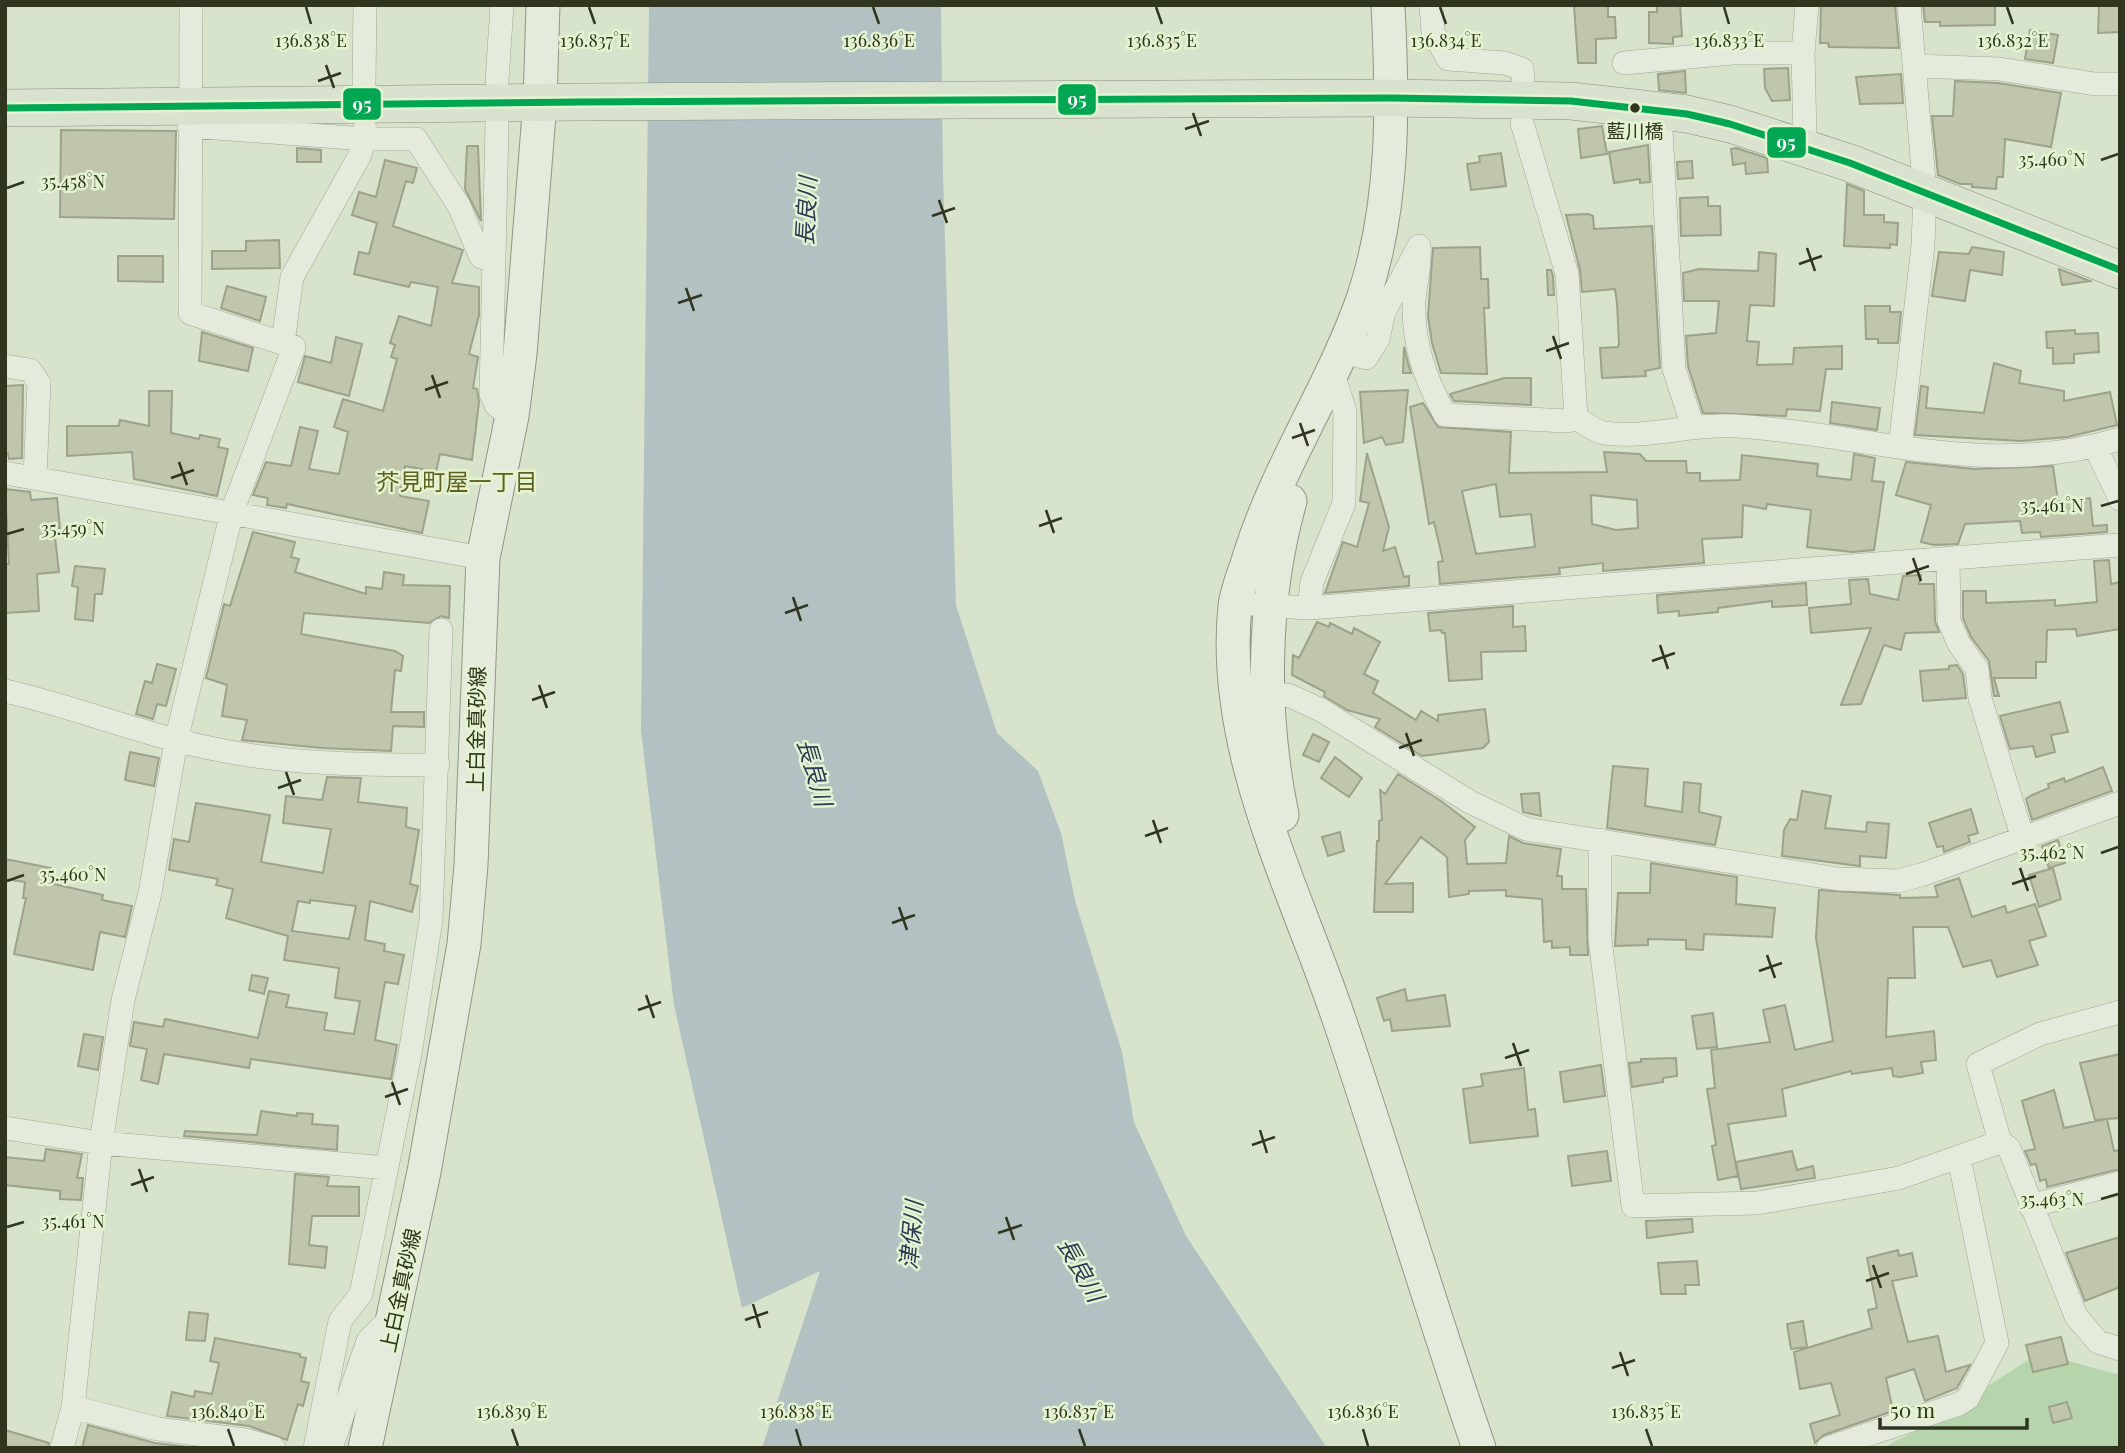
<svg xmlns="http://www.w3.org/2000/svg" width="2125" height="1453" viewBox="0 0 2125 1453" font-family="'Playfair Display','Noto Sans JP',serif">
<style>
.green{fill:#b7d5ad}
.water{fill:#b3c1c3}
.building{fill:#bfc6ac;stroke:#9ca38a;stroke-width:2;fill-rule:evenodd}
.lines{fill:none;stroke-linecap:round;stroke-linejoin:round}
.street-casing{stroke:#a0a895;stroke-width:24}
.secondary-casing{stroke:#909784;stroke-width:35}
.primary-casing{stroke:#878d7b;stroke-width:38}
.street{stroke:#e4ebdd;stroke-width:23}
.secondary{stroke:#e4ebdd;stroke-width:33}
.primary{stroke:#d9e2ce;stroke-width:37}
.bus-1-casing{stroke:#e4f4d0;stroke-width:12}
.bus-1{stroke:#00a651;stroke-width:7}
.ticks{fill:none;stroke:#30361d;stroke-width:2.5}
.bus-dot{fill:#30361d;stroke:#e4f4d0;stroke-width:2.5}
.labels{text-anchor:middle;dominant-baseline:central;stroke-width:5;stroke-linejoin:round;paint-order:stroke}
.bus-label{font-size:19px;fill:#30361d;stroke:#e4f4d0}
.street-label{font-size:21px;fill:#30361d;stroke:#e4f4d0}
.water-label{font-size:23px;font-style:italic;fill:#2d3955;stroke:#e4f4d0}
.neighbourhood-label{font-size:23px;fill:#615f1d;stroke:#e4f4d0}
.ticks-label{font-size:18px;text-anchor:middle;fill:#30361d;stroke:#e4f4d0;stroke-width:5;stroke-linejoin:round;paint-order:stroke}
.line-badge{stroke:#e4f4d0;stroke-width:2.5}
.badge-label{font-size:19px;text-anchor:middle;font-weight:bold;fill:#fff}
</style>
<rect width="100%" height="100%" fill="#d8e3cb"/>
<path class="green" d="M2039 1353 2120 1375V1448H1882L1924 1427Z"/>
<path class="water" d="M649 5H941L943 173 956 605 997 733 1038 771 1061 833 1076 904 1122 1052 1134 1122 1186 1236 1327 1448H762L820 1271 742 1308 674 1005 641 731Z"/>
<path class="building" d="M1574 5H1608V17H1615L1616 38 1596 39V63H1578Z
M1657 5H1680L1682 36 1673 37V44L1649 43V12H1657Z
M1821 5H1895L1899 48 1829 47 1828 43H1820Z
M1923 5H1995V25L1940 26V22H1925Z
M2099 5H2120V32L2098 33Z
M2030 30 2058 35 2053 63 2025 59Z
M1788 68 1790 100 1772 101 1765 88 1764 69Z
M1685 71 1686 93 1659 90 1658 74Z
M1901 74 1903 103 1860 104 1856 77Z
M1955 81 1998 83 2061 93 2051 147 2005 139 2003 177H1997L1996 189 1972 187V184H1960L1938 175 1932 116H1953Z
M1602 126 1607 154 1581 158 1578 129Z
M61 130 176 131 174 219 60 217Z
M1648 145 1650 182 1640 183V179L1614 183 1609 152Z
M467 146H478L481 221 465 189Z
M297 148 321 150V162H297Z
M1736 148 1767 158 1768 172 1746 174 1745 163 1733 165 1731 149Z
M1501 153 1506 186 1471 190 1467 164 1480 162 1479 156Z
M385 160 417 168 413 183 406 181 393 226 463 250 452 283 479 287V315L469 354 478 357 473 388 477 389 479 402 472 460 440 454 436 472 405 466 400 496 429 501 422 533 287 504 286 508 267 505 268 498 253 495 266 462 291 466 300 427 318 431 309 469 339 474 348 432 334 427 343 399 383 411 397 359 391 357 395 345 390 343 399 316 431 326 438 287 411 282 409 287 354 274 359 252 369 254 377 223 352 215 359 192 376 197Z
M1692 161 1693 178 1678 179 1677 162Z
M1847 184 1864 191V215H1884V222L1898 223 1897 245 1890 244V248L1844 246Z
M1708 197V206H1720L1721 235 1681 236 1680 198Z
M1588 214 1593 216 1594 229 1652 226 1660 368 1645 371 1646 376 1602 378 1600 348 1618 347 1619 344 1617 303 1615 289 1582 292 1580 270 1566 215Z
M279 240 280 268 212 269V251H246V241Z
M1480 247 1481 279H1488L1489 308H1484L1487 374 1441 373 1432 343 1428 316 1433 248Z
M1972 247 2004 252 2002 275 1970 270 1965 301 1932 296 1939 252 1969 254Z
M1759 252 1776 254 1774 306 1750 305 1747 341 1759 342 1757 365 1793 364 1794 348 1842 346V369H1826L1820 411 1787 409 1786 416 1703 413 1688 366 1686 336 1716 333 1719 301H1684L1683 273 1699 269 1758 271Z
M118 256H163V282L118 281Z
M2059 269 2090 281 2062 285Z
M1547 270H1551L1553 276 1554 295H1548Z
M227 286 266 297 260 321 221 308Z
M1865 306H1890V312H1901L1898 343H1878V339H1866Z
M2075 330V334L2098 333 2099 352 2074 354V363L2053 364V348H2047L2046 332Z
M202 332 253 348 248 371 199 361Z
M336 337 362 344 349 396 298 382 305 356 331 363Z
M1404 347 1408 363 1411 373H1403Z
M1994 363 2021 371 2019 383 2064 391V401L2110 392 2117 425 2068 437 2021 441 1915 435 1921 386 1928 387 1926 408 1984 413Z
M1504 378H1531V405L1454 401 1450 394Z
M23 385 22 458 9 459 8 453H5V386Z
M1408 390 1403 442 1386 445 1382 437 1364 443 1360 392Z
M149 391H172L171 433 199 439 200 435 220 439 218 447 228 449 217 496 134 479 132 452 67 456V426H119L120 420 149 426Z
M1832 402 1880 408 1877 430 1830 423Z
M1423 403 1438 427 1511 432 1509 473 1607 472 1604 452 1640 454 1646 461H1686L1687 473H1700V481L1740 480 1742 455 1818 464 1817 476 1851 480 1854 454 1875 458 1872 481 1884 482 1874 550 1852 552 1807 547 1811 510 1767 504 1766 509 1743 505 1742 537 1702 539 1704 563 1603 571V563L1559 568 1560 574 1440 584 1438 562 1443 561 1434 522 1429 524 1410 407ZM1496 484 1500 517 1531 514 1535 547 1476 554 1462 491ZM1591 495 1637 500 1638 528 1616 530 1592 524Z
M1367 453 1389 527 1383 551 1395 547 1404 577 1409 576V586L1325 593 1343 542 1357 547 1369 503 1360 501Z
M1906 462 1974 469 2053 466 2058 502 2090 498 2093 526 2107 525V532L2041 537 2040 532 2022 533 2020 521 1965 524 1958 544 1934 545 1921 542 1931 505 1896 495Z
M5 489 30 492 31 500 57 498 60 528H56L55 537 59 572 37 574 39 611 5 613V564H9Z
M253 532 295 542 291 557 299 559 295 572 366 594V587L382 589 384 572 404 575 403 585 450 586 449 618 441 616 429 623 304 613 301 634 395 651 403 656 401 671 395 670 391 712H424V727L393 726 391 751 322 748 242 740 247 720 222 716 227 685 206 678 224 604 230 606Z
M2109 560 2111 584 2120 582V629L2077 636 2076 629 2047 630 2046 662H2036V678H1994L1999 696H1994L1989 661 1971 637 1963 618V591H1986V603L2055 600V606L2097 602 2094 561Z
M75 566 105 569 102 594H95L93 621 75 619 78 587 72 586Z
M1921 575 1919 584H1934L1935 621 1939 632 1905 633 1901 650 1884 645 1861 704 1841 705 1871 628 1811 633 1809 608 1851 604 1849 580 1868 579 1870 594 1898 600 1903 576Z
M1806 583 1807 605 1772 607V601L1718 608V612L1679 616V611L1658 613 1657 595Z
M1513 606V627L1525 626 1526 651 1481 652 1482 679 1449 681 1445 633H1442L1441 630 1430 631 1428 613Z
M1317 622 1329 627 1330 623 1352 634 1354 628 1380 642 1364 674 1378 681 1373 693 1416 720 1421 711 1438 721V715L1485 709 1489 742 1483 748 1422 756 1375 727 1380 719 1347 710 1324 696 1325 692 1292 675 1293 655 1299 658Z
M157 664 176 669 166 706 157 704 153 719 136 714 145 681 152 683Z
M1957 665 1963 674 1966 698 1923 701 1920 671 1949 669V666Z
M2060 702 2068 732 2051 735 2055 752 2036 757 2033 746 2010 749 2000 716Z
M1313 734 1329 742 1319 762 1303 755Z
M130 752 159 758 154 786 125 780Z
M1335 757 1362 778 1349 797 1321 778Z
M1613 766 1648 769 1645 806 1682 812 1684 782 1701 784 1699 812 1721 817 1715 845 1607 828Z
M2103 767 2112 791 2032 820 2026 799 2032 795 2049 788 2048 784 2064 778 2065 782Z
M1398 774 1441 801 1475 827 1465 840 1467 864 1506 863 1509 836 1523 843 1561 849 1557 876H1562V889H1586L1588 955H1570V947L1552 948V941L1544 942 1542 899 1506 896V890L1469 891V894L1449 897 1447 857 1421 837 1385 884 1413 883V912H1374L1377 841H1379V821L1382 820 1380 790 1385 794Z
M327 777 361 778 358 802 407 808 406 827 419 830 410 884 418 886 412 912 370 901 365 940 385 944 384 951 404 955 398 984 385 982 375 1040 397 1045 391 1079 251 1059 249 1068 164 1054 158 1084 141 1080 147 1049 130 1046 134 1022 163 1027 165 1019 258 1038 269 991 289 995 286 1007 327 1013 324 1030 354 1034 360 1001 335 998 339 968 284 960 288 936 226 918 233 889 216 885 218 879 169 870 174 839 189 842 196 803 270 815 261 862 323 873 331 829 283 823 286 796 322 800ZM310 900 356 906 349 939 292 931 298 901 310 903Z
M1802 791 1831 796 1825 828 1866 832 1867 822 1889 824 1886 858 1860 856V866L1782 856 1784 830 1790 819 1797 820Z
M1539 793 1541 816 1523 812 1521 794Z
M1971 809 1978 833 1968 836 1970 842 1944 852 1943 846 1937 847 1929 823Z
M1340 832 1344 851 1328 856 1322 837Z
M2058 840 2065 863 2049 868 2042 846Z
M5 859 51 868 49 883 103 895 102 900 132 906 125 937 100 932 93 970 14 954 26 898H23L25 882 5 879Z
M1651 863 1737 877 1736 904 1775 908 1772 937 1704 934 1703 950 1686 949V940L1648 939V945L1615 946 1618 893H1650Z
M2053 868 2061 899 2039 907 2029 875Z
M1959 878 1972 917 2005 906 2007 913 2035 904 2046 936 2029 941 2038 965 1997 977 1991 960 1963 967 1948 927H1913L1915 978H1888L1886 1037 1934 1031 1936 1060 1921 1062 1923 1073 1901 1077 1893 1076 1892 1068 1852 1074 1851 1071 1782 1089 1786 1116 1728 1124 1738 1176 1718 1180 1712 1146 1716 1145 1707 1089 1715 1088 1711 1050 1770 1042 1763 1010 1785 1005 1795 1050 1833 1041 1816 938 1819 890 1900 895V898L1938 897 1935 886Z
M252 975 268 978 264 994 249 990Z
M1405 989 1407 1001 1445 995 1450 1026 1392 1031 1390 1019 1384 1021 1377 998Z
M1713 1013 1717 1047 1697 1049 1692 1016Z
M84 1034 103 1037 98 1070 78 1066Z
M2120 1054V1118L2107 1119 2114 1151 2120 1150V1169L2047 1187 2046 1179 2040 1181 2036 1164 2031 1165 2025 1151 2035 1149 2022 1101 2054 1090 2064 1128 2106 1119 2095 1120 2080 1063Z
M1676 1058 1677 1076 1663 1078V1082L1632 1087 1629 1063 1641 1062V1059Z
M1601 1065 1605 1096 1564 1102 1560 1072Z
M1524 1068 1528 1110 1535 1109 1538 1136 1470 1143 1463 1089 1483 1086 1481 1074Z
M261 1111 297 1116V1113L313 1114 312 1124 338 1126 337 1150 184 1136 185 1131 257 1135Z
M46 1149 82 1154 77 1178H83L81 1200 60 1199V1191L5 1185V1157L44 1161Z
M1607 1151 1611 1181 1572 1186 1568 1156Z
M1792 1151 1797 1170 1813 1166 1815 1178 1741 1189 1736 1162Z
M295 1174 329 1177 327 1186 359 1187V1216H312L309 1245 327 1247 325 1268 289 1264Z
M1692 1219 1693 1232 1647 1238 1646 1221Z
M2120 1237V1287L2085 1301 2066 1253Z
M1898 1250 1899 1256 1912 1253 1917 1276 1892 1281 1908 1342 1938 1336 1946 1372 1970 1365 1957 1388 1925 1401 1914 1369 1886 1378 1893 1411 1824 1435 1815 1443 1810 1424 1840 1415 1831 1383 1800 1389 1794 1352 1872 1328 1868 1310 1877 1308 1867 1258Z
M1697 1261 1699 1285H1685L1686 1294H1661L1658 1263Z
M189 1312 208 1314 205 1341 186 1340Z
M1803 1321 1807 1347 1791 1349 1787 1324Z
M2061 1337 2068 1364 2033 1372 2026 1345Z
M215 1338 300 1354V1357L306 1358 301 1381 309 1383 303 1406 298 1404 287 1440 249 1426 167 1416 172 1392 194 1397 195 1391 212 1394 219 1363 210 1361Z
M2067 1402 2072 1418 2053 1423 2049 1407Z
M88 1425 155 1443 195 1448H82Z
M5 1430 49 1443 48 1448H5Z"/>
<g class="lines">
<defs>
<path id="street" d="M1431 5 1433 32 1448 59 1505 63 1522 69 1523 78
M1624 63 1732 53H1803
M1916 66 1999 69 2095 84H2120
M497 81 502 5
M364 83 365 5
M1660 111 1674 369 1693 427
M1522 123 1567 274 1576 418
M497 124 491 394 496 405 512 416
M189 126 365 139H416L459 206 481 257 494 261
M1800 146 1805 136 1803 53 1807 5
M283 343 292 277 360 155 365 128
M1340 351 1366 358 1378 339 1384 312 1419 246C1421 266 1415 282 1414 301 1413 345 1424 376 1445 415L1567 421 1576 418C1584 423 1595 431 1604 433 1648 439 1692 423 1736 426 1870 434 1985 480 2120 439
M5 366 30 370 39 383 35 477
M2095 446 2120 499
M1900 447 1923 245 1925 193 1909 5
M5 473 483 558
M1948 558 1949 621 1959 644 1977 669 1980 698 2023 839
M1257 605 1309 608 2120 545
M1309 608 1312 582 1344 503 1345 412 1332 370
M5 691C73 706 137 733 205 747 280 764 361 765 438 765
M1269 696 1288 695 1321 710 1470 802 1526 829 1838 879 1898 881 1921 875 2120 803
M1600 840V939L1633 1206 1757 1203 1899 1178 2000 1142
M2120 1012 2040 1034 1978 1064 2000 1142 2009 1148 2076 1316 2098 1342 2120 1349
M5 1128 101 1143 387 1168
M2030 1206 2120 1183
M73 1407 158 1429 245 1440 274 1448
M62 1448 73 1407 101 1143 123 1000 150 893 176 741 232 512 294 347 190 313 191 5
M315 1448 340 1321 361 1294 410 1054 431 920 441 630
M331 1448 368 1341 392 1317
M1828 1448 1959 1404 1968 1398 1997 1343 1959 1158"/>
<path id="secondary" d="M1388 5C1393 102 1395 205 1363 299 1332 387 1278 466 1250 555 1245 572 1237 589 1235 606 1220 750 1295 888 1340 1022 1388 1163 1430 1306 1479 1448
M1282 815C1261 713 1262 601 1290 501
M365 1448 424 1172 464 944 471 865 483 558 512 416 520 354 540 102 543 5"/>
<path id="primary" d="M5 108 581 102 1392 98 1571 101 1687 114 1730 124 1850 163 2120 270"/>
</defs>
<use href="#street" class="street-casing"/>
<use href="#secondary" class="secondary-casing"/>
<use href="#primary" class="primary-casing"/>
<use href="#street" class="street"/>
<use href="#secondary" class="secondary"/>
<use href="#primary" class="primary"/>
<defs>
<path id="bus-1" d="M5 108 581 102 1392 98 1571 101 1687 114 1730 124 1850 163 2120 270"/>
</defs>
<use href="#bus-1" class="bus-1-casing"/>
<use href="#bus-1" class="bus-1"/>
</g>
<path class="ticks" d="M306 7 311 24M589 7 595 24M873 7 879 24M1156 7 1162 24M1440 7 1446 24M1724 7 1729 24M2007 7 2013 24M326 65 334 88M318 81 341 73M1193 113 1201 136M1185 129 1209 121M2101 160 2118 154M7 188 24 182M939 200 947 223M932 216 955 208M1807 248 1815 271M1799 264 1822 256M686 288 694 311M678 303 702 295M1553 336 1561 359M1546 351 1569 343M432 375 440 398M425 390 448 382M1300 423 1308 446M1292 438 1315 430M179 462 187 485M171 478 194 470M2101 506 2118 501M1046 510 1054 533M1039 526 1062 518M7 534 24 529M1913 558 1921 581M1906 574 1929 566M793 597 801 621M785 613 808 605M1660 645 1668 669M1652 661 1675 653M539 685 547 708M532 700 555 692M1406 733 1414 756M1399 748 1422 740M286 772 294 795M278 788 301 780M1153 820 1161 843M1145 836 1168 828M2101 853 2118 847M2020 868 2028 891M7 881 24 875M2012 884 2036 876M899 907 907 930M892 923 915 915M1767 955 1775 978M1759 971 1782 963M646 995 654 1018M638 1010 661 1002M1513 1043 1521 1066M1505 1058 1529 1050M392 1082 400 1105M385 1097 408 1089M1260 1130 1267 1153M1252 1145 1275 1137M139 1169 147 1192M131 1185 154 1177M2101 1199 2118 1194M1006 1217 1014 1240M7 1227 24 1222M998 1233 1022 1225M1873 1265 1881 1288M1866 1281 1889 1273M753 1304 760 1328M745 1320 768 1312M1620 1352 1628 1376M1612 1368 1635 1360M228 1429 234 1446M512 1429 518 1446M796 1429 801 1446M1079 1429 1085 1446M1363 1429 1368 1446M1646 1429 1652 1446"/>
<circle class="bus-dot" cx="1635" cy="108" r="6"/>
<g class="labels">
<g class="bus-label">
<text x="1635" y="130">藍川橋</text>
</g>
<g class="street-label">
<text transform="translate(475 729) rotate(-89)">上白金真砂線</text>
<text transform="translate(399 1290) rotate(-78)">上白金真砂線</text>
</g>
<g class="water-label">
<text transform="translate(805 211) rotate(-87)">長良川</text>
<text transform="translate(816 772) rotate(74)">長良川</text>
<text transform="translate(910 1235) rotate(-85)">津保川</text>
<text transform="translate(1082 1269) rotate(61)">長良川</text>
</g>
<g class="neighbourhood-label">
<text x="457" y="480">芥見町屋一丁目</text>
</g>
</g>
<g class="ticks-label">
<text x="311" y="47">136.838°E</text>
<text x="595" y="47">136.837°E</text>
<text x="879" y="47">136.836°E</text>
<text x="1162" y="47">136.835°E</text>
<text x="1446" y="47">136.834°E</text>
<text x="1729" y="47">136.833°E</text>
<text x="2013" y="47">136.832°E</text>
<text x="2052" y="166">35.460°N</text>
<text x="73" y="188">35.458°N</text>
<text x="2052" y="512">35.461°N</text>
<text x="73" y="535">35.459°N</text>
<text x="2052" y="859">35.462°N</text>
<text x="73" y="881">35.460°N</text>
<text x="2052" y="1206">35.463°N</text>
<text x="73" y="1228">35.461°N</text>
<text x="228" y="1418">136.840°E</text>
<text x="512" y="1418">136.839°E</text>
<text x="796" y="1418">136.838°E</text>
<text x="1079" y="1418">136.837°E</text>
<text x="1363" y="1418">136.836°E</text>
<text x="1646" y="1418">136.835°E</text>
</g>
<g class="line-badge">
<rect x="1057" y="83" width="40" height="33" rx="7" fill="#00a651"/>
<rect x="342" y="87" width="40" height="34" rx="7" fill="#00a651"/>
<rect x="1766" y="126" width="41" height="33" rx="7" fill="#00a651"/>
</g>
<g class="badge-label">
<text x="1077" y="106">95</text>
<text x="362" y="111">95</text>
<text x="1786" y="149">95</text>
</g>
<rect width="2125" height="1453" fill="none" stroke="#30361d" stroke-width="14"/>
<path d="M1880 1418v10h147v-10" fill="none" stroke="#30361d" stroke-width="3.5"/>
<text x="1890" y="1418" font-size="21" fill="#30361d" stroke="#e4f4d0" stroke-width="5" paint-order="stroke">50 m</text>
</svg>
